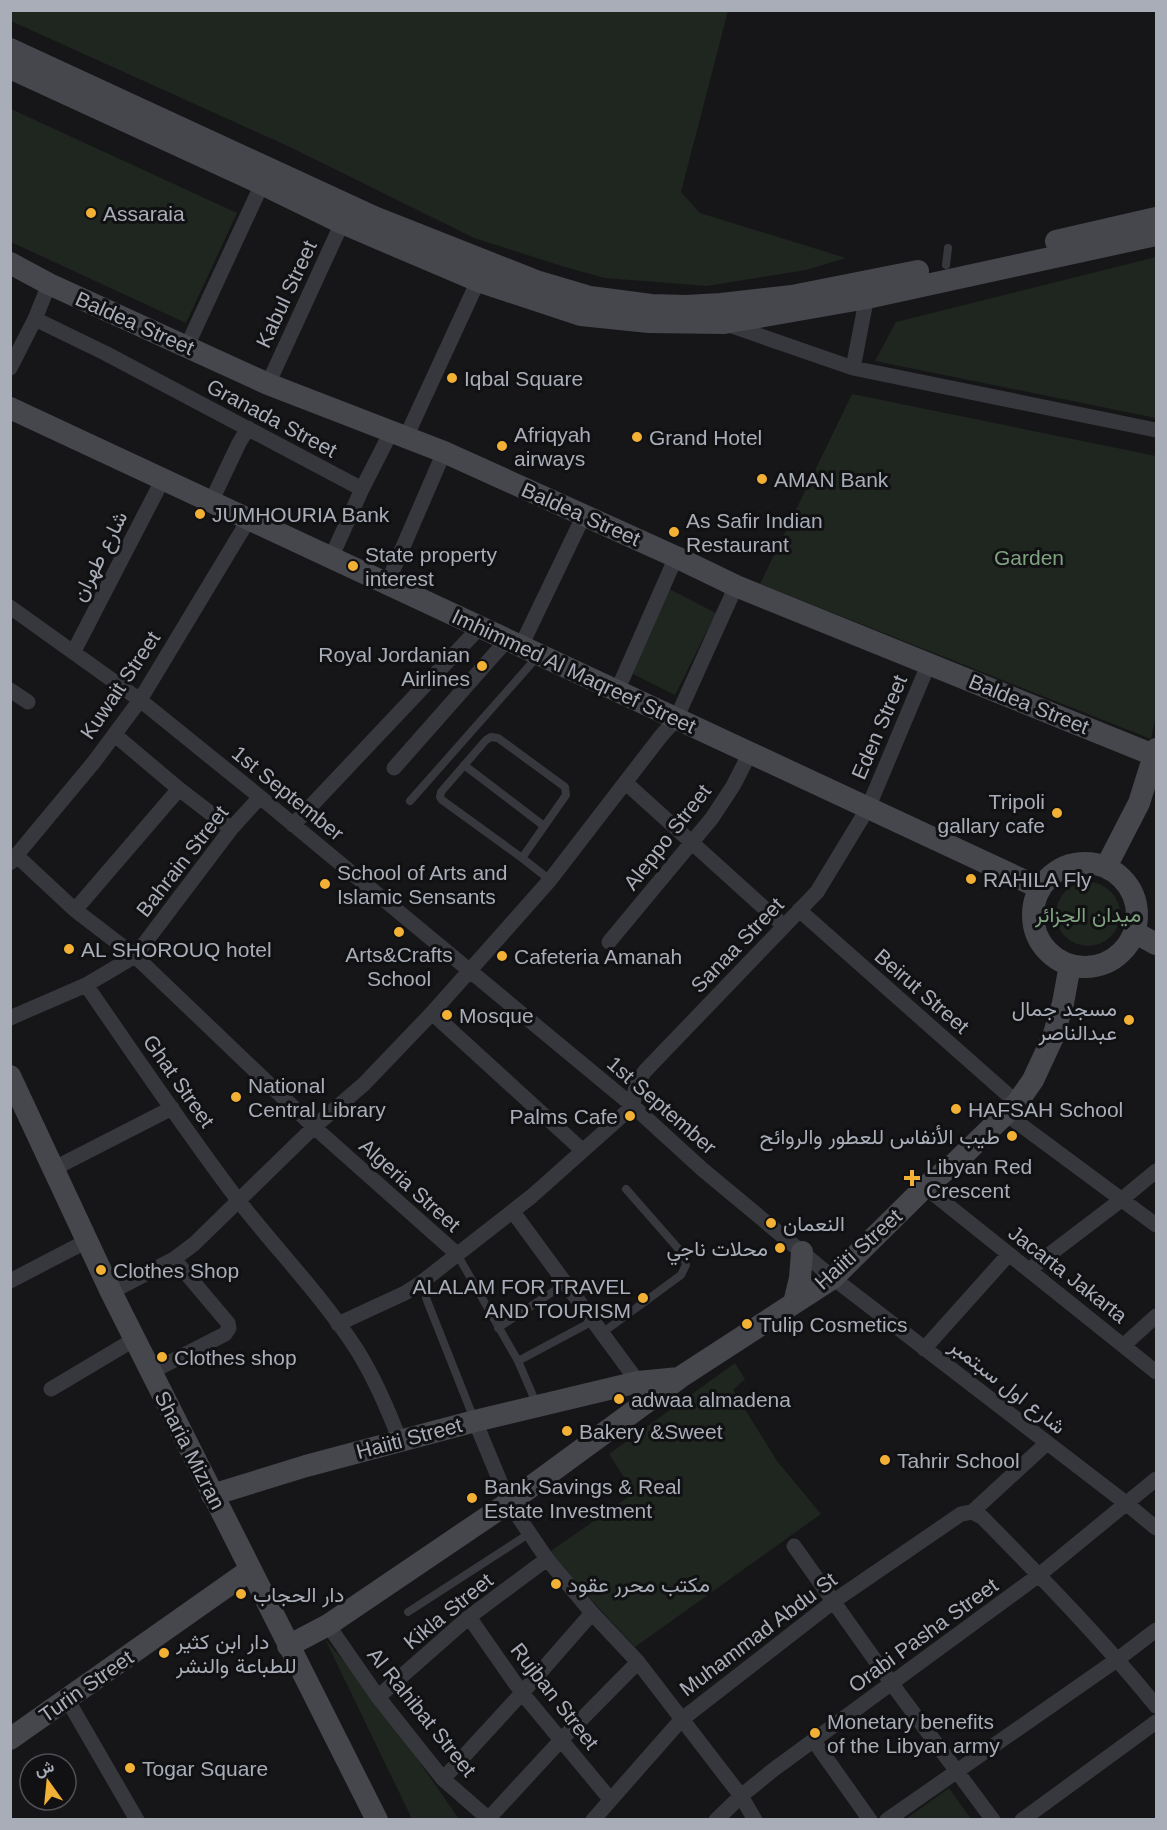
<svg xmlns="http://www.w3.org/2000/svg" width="1167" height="1830" viewBox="0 0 1167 1830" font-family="Arial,Vazirmatn,sans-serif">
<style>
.green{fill:#1e261f}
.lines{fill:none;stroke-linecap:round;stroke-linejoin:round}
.lane{stroke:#37383d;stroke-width:8}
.street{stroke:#37383d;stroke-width:15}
.secondary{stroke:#45474d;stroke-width:22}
.poi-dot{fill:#f2b134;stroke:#111113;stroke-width:2}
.labels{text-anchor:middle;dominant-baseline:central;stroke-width:6;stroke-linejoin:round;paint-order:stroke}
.poi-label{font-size:21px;fill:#a8adb8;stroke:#111113;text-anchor:start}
.street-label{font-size:21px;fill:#a8adb8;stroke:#111113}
.park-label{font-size:21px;fill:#7fa381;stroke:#111113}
</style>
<rect width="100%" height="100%" fill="#161618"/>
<path class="green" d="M11 10 728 11 681 192 700 213 846 258 806 270 707 286 605 278 565 267 474 238 292 148 11 21Z
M11 109 237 213 186 323 11 242Z
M1156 257V418L875 361 896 322Z
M852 394 1156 456V715L1151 739 760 584Z
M669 589 716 613 675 695 627 671Z
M1056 914a32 32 0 1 1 64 0a32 32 0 1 1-64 0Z
M735 1363 745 1379 733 1390 777 1461 821 1514 635 1647 548 1553 634 1493 609 1454Z
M325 1639 375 1698 459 1819H412Z
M949 1788 971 1819H906Z"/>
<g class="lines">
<path class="lane" d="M946 265 948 248
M464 765 544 826
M410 801 538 656
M522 858 566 795 565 787 498 738 491 737 486 740 441 792 440 797 442 800 522 858 550 880
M457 1254 518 1361 537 1405
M426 1298 474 1419
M498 1328 566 1283
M602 1333 681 1275 686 1265 683 1254 626 1189
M518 1361 593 1321
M408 1612 530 1533"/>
<path class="street" d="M35 319 105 353 362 489
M726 324 853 368 1156 430
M187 346 262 184
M10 368 35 319 49 284
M853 368 868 291
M268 384 342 223
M406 437 478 281
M211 502 239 443 248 428
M331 558 362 489 391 432
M387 584 444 452
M10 607 140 700 260 797 633 1106 702 1169 833 1278 1127 1504 1156 1528
M521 646 584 515
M74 651 163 479
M10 690 28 702
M617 691 676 557
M115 735 179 789 231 829
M394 768 507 640
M626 783 784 926
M293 825 480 627
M17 856 75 910 135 956 314 1127 457 1254
M10 863 94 762 140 700 249 519
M75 910 179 789
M799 910 1017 1103
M609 942 712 818 733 786 750 753
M86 985C136 1057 185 1130 238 1200 277 1250 323 1297 357 1350 375 1379 388 1409 400 1441
M432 1013 582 1150
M10 1018 86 985 135 956 231 829 260 797
M1006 1114 1156 1225
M53 1169 172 1108
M925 1187 1156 1372
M513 1212 638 1382
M1029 1270 1121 1200 1156 1171
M10 1281 87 1241
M111 1292 174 1259 194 1244 314 1127 364 1084 432 1013 550 880 661 736 676 719 736 586
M338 1324 405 1293 422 1282 532 1196 633 1106 636 1084 645 1071 817 892 868 808 929 663
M1124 1345 1156 1316
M924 1349 1009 1254
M151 1372 225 1334 229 1328 228 1323 174 1259
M51 1389 135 1339
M475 1421 509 1503 547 1559 592 1613 638 1662 741 1796 755 1820
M972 1512 982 1517C1042 1578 1102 1639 1156 1706
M972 1512 1047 1443
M794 1546 892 1684 993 1820
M469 1617 522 1693 610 1799
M328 1625 378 1697 443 1779 490 1820
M378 1697 469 1617 547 1559
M67 1699 137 1820
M814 1741 870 1820
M443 1779 522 1693 592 1613
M489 1818 561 1740 638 1662
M593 1820 681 1720 834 1601 961 1514 972 1512
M716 1820 741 1796 773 1770 1039 1575 1156 1479
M887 1820 1118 1659 1156 1630
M1022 1820 1156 1722"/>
<path class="secondary" d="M10 49 374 217 536 281 590 297 651 305 686 306 721 304 792 296 918 271
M10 68 262 184 342 223 478 281 581 315 649 322 724 323 867 298 1156 235
M1056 241 1156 218
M10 263 49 284 268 384 444 452 676 557 736 586 1156 756
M10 408 1040 888
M1033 915a52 52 0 1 1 104 0a52 52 0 1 1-104 0Z
M1106 867 1139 803 1156 749
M1134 932 1156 944
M10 1076 111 1292 377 1820
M794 1303 800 1278 802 1252
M212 1495 306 1466 475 1421 638 1382 679 1378 833 1278 925 1187 956 1162 1017 1103 1033 1080 1053 1037 1063 1003 1070 965
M288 1646 328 1625 514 1499 678 1379
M10 1739 250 1570"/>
</g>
<g class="poi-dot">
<circle cx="91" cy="213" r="6"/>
<circle cx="452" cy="378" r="6"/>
<circle cx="637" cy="437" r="6"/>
<circle cx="502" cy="446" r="6"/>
<circle cx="762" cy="479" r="6"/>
<circle cx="200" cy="514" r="6"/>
<circle cx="674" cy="532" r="6"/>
<circle cx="353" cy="566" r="6"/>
<circle cx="482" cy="666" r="6"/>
<circle cx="1057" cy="813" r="6"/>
<circle cx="971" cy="879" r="6"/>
<circle cx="325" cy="884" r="6"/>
<circle cx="399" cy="932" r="6"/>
<circle cx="69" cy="949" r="6"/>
<circle cx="502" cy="956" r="6"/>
<circle cx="447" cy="1015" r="6"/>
<circle cx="1129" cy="1020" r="6"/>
<circle cx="236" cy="1097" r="6"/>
<circle cx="956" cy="1109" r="6"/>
<circle cx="630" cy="1116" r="6"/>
<circle cx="1012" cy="1136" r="6"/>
<path d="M909 1169h6v6h6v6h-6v6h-6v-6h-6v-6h6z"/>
<circle cx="771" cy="1223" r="6"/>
<circle cx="780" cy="1248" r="6"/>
<circle cx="101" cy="1270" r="6"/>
<circle cx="643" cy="1298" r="6"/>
<circle cx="747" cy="1324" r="6"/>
<circle cx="162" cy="1357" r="6"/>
<circle cx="619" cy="1399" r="6"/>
<circle cx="567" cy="1431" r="6"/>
<circle cx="885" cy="1460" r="6"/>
<circle cx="472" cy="1498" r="6"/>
<circle cx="556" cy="1584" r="6"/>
<circle cx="241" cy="1594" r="6"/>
<circle cx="164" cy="1653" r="6"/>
<circle cx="815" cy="1733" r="6"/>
<circle cx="130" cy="1768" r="6"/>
</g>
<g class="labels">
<g class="poi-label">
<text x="103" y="213">Assaraia</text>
<text x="464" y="378">Iqbal Square</text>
<text x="514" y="434">Afriqyah<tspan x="514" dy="24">airways</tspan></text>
<text x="649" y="437">Grand Hotel</text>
<text x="774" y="479">AMAN Bank</text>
<text x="212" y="514">JUMHOURIA Bank</text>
<text x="686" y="520">As Safir Indian<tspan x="686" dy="24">Restaurant</tspan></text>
<text x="365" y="554">State property<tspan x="365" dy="24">interest</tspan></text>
<text x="470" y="654" text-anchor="end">Royal Jordanian<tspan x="470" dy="24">Airlines</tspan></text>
<text x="1045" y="801" text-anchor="end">Tripoli<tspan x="1045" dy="24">gallary cafe</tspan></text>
<text x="337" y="872">School of Arts and<tspan x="337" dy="24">Islamic Sensants</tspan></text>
<text x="983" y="879">RAHILA Fly</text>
<text x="81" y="949">AL SHOROUQ hotel</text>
<text x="399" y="954" text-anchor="middle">Arts&amp;Crafts<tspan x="399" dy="24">School</tspan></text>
<text x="514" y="956">Cafeteria Amanah</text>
<text x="1117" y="1008" text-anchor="end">مسجد جمال<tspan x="1117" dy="24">عبدالناصر</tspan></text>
<text x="459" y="1015">Mosque</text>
<text x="248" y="1085">National<tspan x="248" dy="24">Central Library</tspan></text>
<text x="968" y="1109">HAFSAH School</text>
<text x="618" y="1116" text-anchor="end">Palms Cafe</text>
<text x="1000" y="1136" text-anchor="end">طيب الأنفاس للعطور والروائح</text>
<text x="926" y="1166">Libyan Red<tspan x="926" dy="24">Crescent</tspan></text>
<text x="783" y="1223">النعمان</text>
<text x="768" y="1248" text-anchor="end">محلات ناجي</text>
<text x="113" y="1270">Clothes Shop</text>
<text x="631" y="1286" text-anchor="end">ALALAM FOR TRAVEL<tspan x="631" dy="24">AND TOURISM</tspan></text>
<text x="759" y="1324">Tulip Cosmetics</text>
<text x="174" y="1357">Clothes shop</text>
<text x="631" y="1399">adwaa almadena</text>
<text x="579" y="1431">Bakery &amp;Sweet</text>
<text x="897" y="1460">Tahrir School</text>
<text x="484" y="1486">Bank Savings &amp; Real<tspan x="484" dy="24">Estate Investment</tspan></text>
<text x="568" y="1584">مكتب محرر عقود</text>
<text x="253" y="1594">دار الحجاب</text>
<text x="176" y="1641">دار ابن كثير<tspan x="176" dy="24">للطباعة والنشر</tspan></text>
<text x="827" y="1721">Monetary benefits<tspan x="827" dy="24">of the Libyan army</tspan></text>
<text x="142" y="1768">Togar Square</text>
</g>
<g class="street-label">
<text transform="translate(286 294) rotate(-65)">Kabul Street</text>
<text transform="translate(135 323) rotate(24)">Baldea Street</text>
<text transform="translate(272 418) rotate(28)">Granada Street</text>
<text transform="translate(581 514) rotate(24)">Baldea Street</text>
<text transform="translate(99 556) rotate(-63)">شارع طهران</text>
<text transform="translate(574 671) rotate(25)">Imhimmed Al Maqreef Street</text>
<text transform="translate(120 685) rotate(-56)">Kuwait Street</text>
<text transform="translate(1029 704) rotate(22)">Baldea Street</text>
<text transform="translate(879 727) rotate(-67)">Eden Street</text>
<text transform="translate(288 793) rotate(39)">1st September</text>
<text transform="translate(667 837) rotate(-52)">Aleppo Street</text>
<text transform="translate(182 861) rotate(-52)">Bahrain Street</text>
<text transform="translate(737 945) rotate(-46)">Sanaa Street</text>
<text transform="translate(922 991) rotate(41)">Beirut Street</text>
<text transform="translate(179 1081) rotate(55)">Ghat Street</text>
<text transform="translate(662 1105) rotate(41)">1st September</text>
<text transform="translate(410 1185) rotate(42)">Algeria Street</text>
<text transform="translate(858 1249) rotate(-42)">Haiiti Street</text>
<text transform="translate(1068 1274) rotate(38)">Jacarta Jakarta</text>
<text transform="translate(1008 1386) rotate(38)">شارع اول سبتمبر</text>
<text transform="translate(409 1438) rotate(-15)">Haiiti Street</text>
<text transform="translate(190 1450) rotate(63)">Sharia Mizran</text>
<text transform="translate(448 1611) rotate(-39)">Kikla Street</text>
<text transform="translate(758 1634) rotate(-37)">Muhammad Abdu St</text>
<text transform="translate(923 1635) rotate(-36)">Orabi Pasha Street</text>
<text transform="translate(86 1686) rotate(-35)">Turin Street</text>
<text transform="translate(555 1696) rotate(52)">Rujban Street</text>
<text transform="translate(422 1712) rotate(51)">Al Rahibat Street</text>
</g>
<g class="park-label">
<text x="1029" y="557">Garden</text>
<text x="1088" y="914">ميدان الجزائر</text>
</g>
</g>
<rect width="1167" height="1830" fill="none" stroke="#a8adb8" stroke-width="24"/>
<g transform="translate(48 1782) rotate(345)"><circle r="28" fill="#111113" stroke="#4d4f55" stroke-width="1.5"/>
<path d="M0-4.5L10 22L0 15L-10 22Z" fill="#f2b134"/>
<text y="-9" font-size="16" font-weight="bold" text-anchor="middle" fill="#a8adb8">ش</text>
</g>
</svg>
